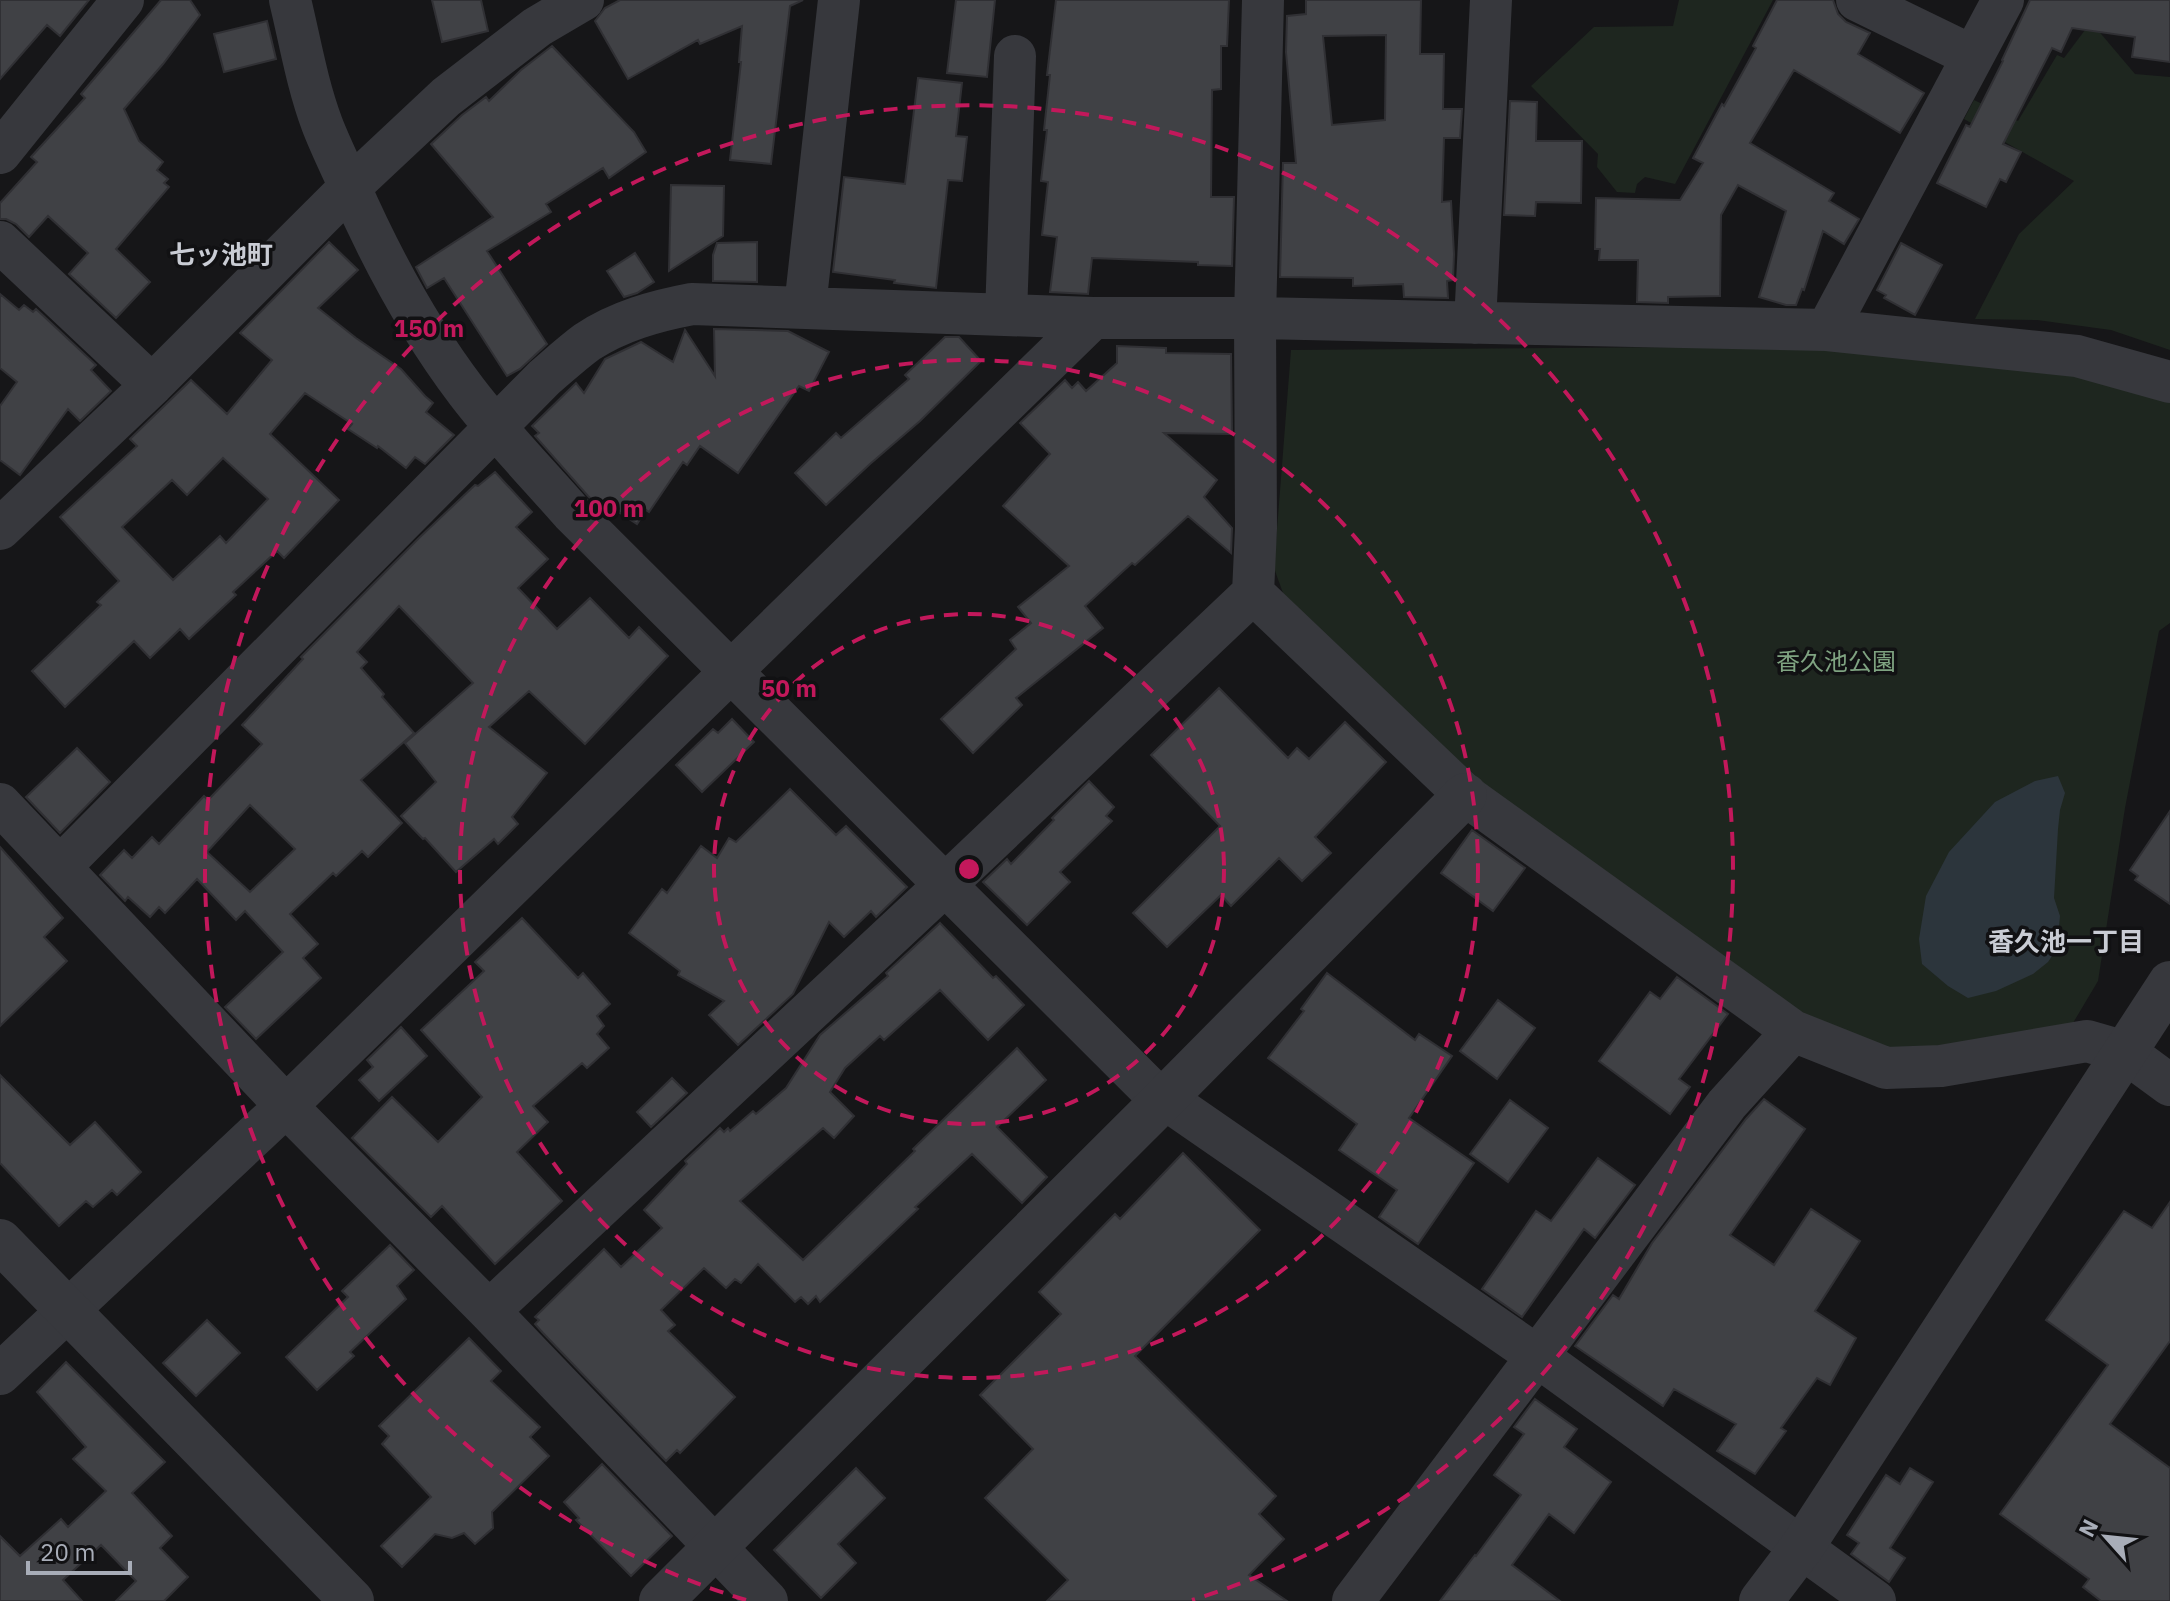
<svg xmlns="http://www.w3.org/2000/svg" width="2170" height="1601" viewBox="0 0 2170 1601" font-family="'IBM Plex Sans','Noto Sans JP',sans-serif">
<style>
.green{fill:#1e261f}
.water{fill:#2c353c}
.building{fill:#404145;stroke:#303034;stroke-width:2;fill-rule:evenodd}
.lines{fill:none;stroke-linecap:round;stroke-linejoin:round}
.minor{stroke:#37383d;stroke-width:42}
.tertiary{stroke:#37383d;stroke-width:44}
.ring{fill:none;stroke:#c2185b;stroke-width:4;stroke-dasharray:14 10}
.labels{text-anchor:middle;dominant-baseline:central;stroke-width:7;stroke-linejoin:round;paint-order:stroke}
.park-label{font-size:24px;fill:#7fa381;stroke:#111113}
.neighbourhood-label{font-size:26px;font-weight:bold;fill:#c9ccd4;stroke:#111113}
.centre{fill:#c2185b;stroke:#111113;stroke-width:4}
.ring-label{font-size:24px;text-anchor:middle;font-weight:bold;fill:#c2185b;stroke:#111113;stroke-width:7;stroke-linejoin:round;paint-order:stroke}
</style>
<rect width="100%" height="100%" fill="#161618"/>
<path class="green" d="M1679 0H1773L1675 184 1645 177 1637 184 1635 193 1617 192 1597 167 1598 154 1531 86 1594 27 1673 26Z
M2091 22 2135 74 2170 77V350L2111 330 2037 320 1975 319 2019 234 2074 181 1964 119 1974 100 2018 121 2057 55 2064 58Z
M1798 346 2045 366 2146 390 2170 403V623L2159 631 2125 808 2098 981 2070 1028 1920 1057 1846 1045 1495 808 1292 618 1274 568 1291 350Z"/>
<path class="water" d="M2058 776 2065 793 2060 810 2058 829 2054 898 2060 916 2058 937 2054 953 2048 962 2033 974 1996 991 1968 998 1948 986 1922 964 1919 939 1926 896 1949 852 1995 802 2035 781Z"/>
<path class="building" d="M0 0H89L60 36 47 25 0 79Z
M161 0H190L200 15 163 64 124 109 139 141 163 162 157 170 168 179 164 183 169 187 116 249 150 282 116 318 69 274 88 253 48 216 29 237 16 224 6 219H0V203L37 162 31 157 85 98 81 94Z
M432 0H481L488 31 442 42Z
M620 0H803L790 6 771 164 730 160 741 62H739L742 26 700 44 698 40 628 79 595 21 605 8Z
M956 0H995L987 77 947 73Z
M1056 0H1229L1227 46H1221V89L1212 90 1211 197H1234L1232 266 1198 265V262L1092 258 1088 294 1050 292 1057 237 1042 235 1048 182 1041 181 1047 130H1044L1050 75H1047Z
M1306 0H1421L1420 54H1444L1443 109H1462L1460 138H1444L1442 202 1451 201 1454 254 1453 280 1447 281 1448 298 1404 297 1403 284 1353 286V278L1280 277 1283 163H1296L1286 52 1287 16 1306 14ZM1386 35 1385 120 1332 125 1323 36Z
M1777 0H1833L1838 14 1846 22 1870 33 1858 54 1924 93 1900 133 1794 70 1750 143 1834 193 1829 201 1859 219 1844 244 1823 231 1804 290 1802 289 1796 305H1786L1759 297 1786 211 1738 185 1721 215 1720 296 1668 297V303L1637 302 1638 260H1599L1600 249H1595L1596 198 1680 200 1703 163 1693 158 1722 104 1724 106 1756 48 1753 46Z
M2030 0H2170V62L2132 57 2135 37 2072 28 2061 52 2052 48 2003 144 2021 152 2006 182 2000 179 1986 207 1937 183 1966 125 1970 127 2003 61 2002 60Z
M267 21 276 59 224 72 214 34Z
M552 46 634 132 646 152 609 178 603 168 546 204 551 212 487 251 547 344 520 369 507 376 444 278 427 288 416 267 493 217 431 144 462 115 486 97 489 101 521 70Z
M918 78 962 83 956 136 967 137 962 181 948 180 936 288 894 283 895 280 833 272 844 177 905 184Z
M1510 101 1537 102 1536 141H1582L1581 203 1536 202 1535 216 1504 215Z
M671 185 724 186 723 236 669 271Z
M329 242 358 270 318 308 356 338 401 369 425 396 433 403 426 412 454 435 425 464 415 457 406 468 378 446 377 448 348 429 352 424 305 393 270 434 339 500 284 558 277 551 233 592 236 595 189 639 180 629 150 658 134 641 65 707 32 671 101 605 97 602 119 581 60 517 137 446 130 439 191 380 227 414 272 360 240 333ZM223 458 268 499 226 543 220 536 173 580 122 527 172 480 187 495Z
M757 242V282L713 281V255L717 243Z
M1901 243 1942 265 1915 315 1884 298 1886 295 1877 290Z
M635 253 654 282 637 293 624 297 607 271Z
M0 294 19 310 24 305 33 312 36 309 96 365 91 370 111 391 80 421 68 409 20 475 0 460V406L17 382 0 368Z
M714 329 788 331 829 352 809 391 799 386 738 473 700 446 687 465 683 462 649 512 646 510 637 524 617 511 614 516 598 505 588 496 535 436 539 433 532 426 576 383 584 393 605 359 641 342 673 362 685 330 715 376Z
M945 337H959L981 361 920 421 870 464 826 505 795 473 836 433 841 438 909 379 905 375Z
M1117 346 1166 348V353L1231 354 1232 434 1164 433 1217 480 1204 497 1232 528 1231 553 1188 516 1135 565 1132 563 1085 606 1103 628 1016 698 1022 705 973 753 941 719 1016 649 1010 640 1031 623 1018 607 1069 566 1003 506 1050 454 1020 423 1065 380 1072 388 1078 382 1086 391 1117 363Z
M495 472 532 512 516 527 548 559 518 588 557 629 590 598 629 638 639 627 668 656 585 744 529 691 489 727 547 773 512 817 518 824 498 844 494 839 456 872 425 838 423 839 401 816 436 782 405 743 473 683 399 606 357 652 367 662 361 668 384 694 382 697 414 733 361 780 402 823 368 857 362 851 336 876 333 873 290 914 318 944 303 958 321 978 256 1039 225 1007 283 952 245 911 236 920 197 879 165 913 159 907 150 917 128 897 125 901 100 875 124 850 132 858 152 837 159 844 204 796 208 800 262 744 242 725 303 659 301 657 419 538 475 485 478 486ZM250 805 295 849 250 892 207 852Z
M1219 688 1288 758 1297 748 1309 759 1345 722 1386 762 1315 837 1331 853 1302 881 1279 858 1231 906 1221 895 1167 947 1133 913 1220 826 1151 755Z
M732 719 754 742 702 792 676 765 713 729 718 733Z
M77 748 110 782 60 833 26 797Z
M1089 781 1114 807 1106 816 1112 821 1060 872 1070 882 1027 925 983 882 1007 859 1011 864 1054 820 1052 818Z
M790 789 836 835 846 826 907 887 876 917 871 911 844 937 829 922 793 994 738 1045 709 1015 724 1001 678 975 680 971 629 933 662 889 667 893 701 846 717 858 729 838 736 842Z
M2170 811V904L2135 880 2138 876 2130 870Z
M1472 830 1525 868 1493 911 1441 873Z
M0 847 63 918 44 937 67 961 0 1026Z
M522 918 578 978 583 973 610 1004 597 1016 604 1026 597 1034 609 1048 587 1068 582 1063 533 1106 548 1122 517 1152 562 1201 495 1264 442 1206 431 1217 352 1138 392 1097 438 1142 482 1097 421 1030 484 971 475 962Z
M940 923 993 978 996 976 1024 1005 988 1040 940 990 884 1040 880 1036 845 1068 830 1092 854 1116 834 1138 823 1128 740 1201 803 1260 915 1151 913 1149 1017 1048 1046 1080 997 1127 1047 1177 1022 1203 972 1154 915 1207 918 1209 820 1302 816 1296 808 1304 801 1297 795 1302 758 1264 741 1283 735 1279 726 1288 704 1268 661 1310 675 1325 668 1331 735 1397 680 1453 677 1450 666 1461 543 1333 535 1324 539 1320 535 1317 604 1249 621 1267 662 1228 644 1210 687 1164 685 1161 720 1128 724 1132 728 1128 730 1131 753 1111 756 1114 786 1088 820 1035 888 976 886 973Z
M1327 973 1415 1040 1419 1034 1452 1056 1409 1118 1474 1163 1418 1244 1379 1217 1397 1190 1339 1150 1357 1124 1268 1058 1304 1011 1301 1009Z
M1677 977 1728 1014 1679 1079 1690 1087 1670 1114 1599 1061 1650 992 1660 999Z
M1498 1000 1535 1028 1497 1079 1460 1051Z
M401 1027 427 1056 379 1101 359 1080 373 1067 367 1060Z
M0 1075 70 1145 95 1122 141 1172 117 1195 112 1190 93 1207 86 1201 59 1226 0 1163Z
M672 1078 687 1093 651 1127 637 1112Z
M1764 1099 1805 1129 1730 1235 1774 1265 1811 1209 1860 1241 1815 1311 1856 1338 1830 1385 1817 1378 1781 1428 1786 1431 1755 1474 1717 1451 1736 1424 1674 1389 1663 1406 1575 1346 1613 1295 1619 1299 1652 1243 1746 1119Z
M1510 1100 1548 1128 1508 1182 1470 1154Z
M1183 1153 1260 1230 1135 1356 1276 1496 1259 1514 1284 1539 1249 1575 1287 1601H1047L1068 1580 985 1498 1033 1449 980 1395 1061 1314 1039 1292 1115 1214 1120 1219Z
M1598 1158 1635 1185 1595 1238 1584 1229 1522 1317 1482 1289 1536 1211 1551 1221Z
M2170 1202V1341L2110 1424 2170 1468V1601H2101L2083 1587 2089 1579 2000 1514 2108 1365 2046 1320 2124 1211 2152 1228Z
M390 1245 414 1270 397 1286 406 1299 350 1352 354 1356 317 1390 286 1357 348 1297 342 1291Z
M207 1320 240 1353 196 1396 163 1363Z
M469 1338 501 1371 491 1381 540 1427 530 1437 549 1456 492 1512 493 1528 475 1544 464 1533 452 1538 435 1534 402 1567 381 1546 431 1497 382 1444 389 1436 379 1426Z
M66 1362 165 1462 132 1493 172 1536 160 1548 188 1577 164 1601H116L136 1581 101 1545 63 1580 82 1601H0V1536L20 1556 61 1519 68 1527 106 1491 73 1459 86 1447 37 1392Z
M1535 1399 1577 1429 1564 1447 1611 1482 1574 1533 1549 1514 1512 1565 1560 1601H1440L1475 1555 1476 1556 1521 1495 1494 1475 1524 1434 1514 1427Z
M602 1464 672 1536 631 1576 576 1520 579 1518 564 1502Z
M856 1468 885 1498 838 1544 856 1563 821 1598 774 1550Z
M1910 1468 1933 1482 1890 1548 1905 1558 1889 1582 1851 1554 1859 1543 1847 1535 1886 1475 1900 1484Z"/>
<g class="lines">
<path class="minor" d="M290 0C300 41 307 84 322 124 330 145 340 165 349 185 381 258 419 329 467 392 499 434 536 472 571 512L1148 1087 1537 1356 1875 1601
M1857 0 1972 56
M0 153 123 0
M0 242 152 385
M805 307 839 0
M1006 315 1015 56
M1475 323 1491 0
M1827 330 2003 0
M0 529 152 385 350 187 446 97 537 27 583 0
M1253 593 1465 795 1793 1031 1886 1068 1941 1066 2087 1041 2125 1052 2170 1085
M0 804 286 1106 489 1311 767 1601
M60 867 544 378C558 366 572 353 587 342 619 321 655 311 692 304L1093 318H1255L1827 330 2077 356 2170 382
M489 1311 946 884 1253 593 1256 528 1255 318 1263 0
M0 1374 286 1106 1093 318
M1353 1601 1727 1104 1793 1031"/>
<path class="tertiary" d="M0 1241 352 1601
M661 1601 1165 1098 1465 795
M1761 1601 1802 1547 2170 983"/>
</g>
<g class="ring">
<circle cx="969" cy="869" r="255"/>
<circle cx="969" cy="869" r="509"/>
<path d="M746 1600A764 764 0 1 1 1192 1600"/>
</g>
<g class="labels">
<g class="park-label">
<text x="1836" y="661">香久池公園</text>
</g>
<g class="neighbourhood-label">
<text x="221" y="254">七ッ池町</text>
<text x="2066" y="941">香久池一丁目</text>
</g>
</g>
<circle cx="969" cy="869" r="12" class="centre"/>
<g class="ring-label">
<text x="429" y="337">150 m</text>
<text x="609" y="517">100 m</text>
<text x="789" y="697">50 m</text>
</g>
<g transform="translate(2106 1537) rotate(297)" stroke="#111113" stroke-width="6" paint-order="stroke">
<path d="M0-6L14 30L0 20L-14 30Z" fill="#a8adb8"/>
<text y="-12" font-size="22" font-weight="bold" text-anchor="middle" fill="#a8adb8">N</text>
</g>
<path d="M28 1561v12h102v-12" fill="none" stroke="#a8adb8" stroke-width="4"/>
<text x="40" y="1561" font-size="24" fill="#a8adb8" stroke="#111113" stroke-width="6" paint-order="stroke">20 m</text>
</svg>
